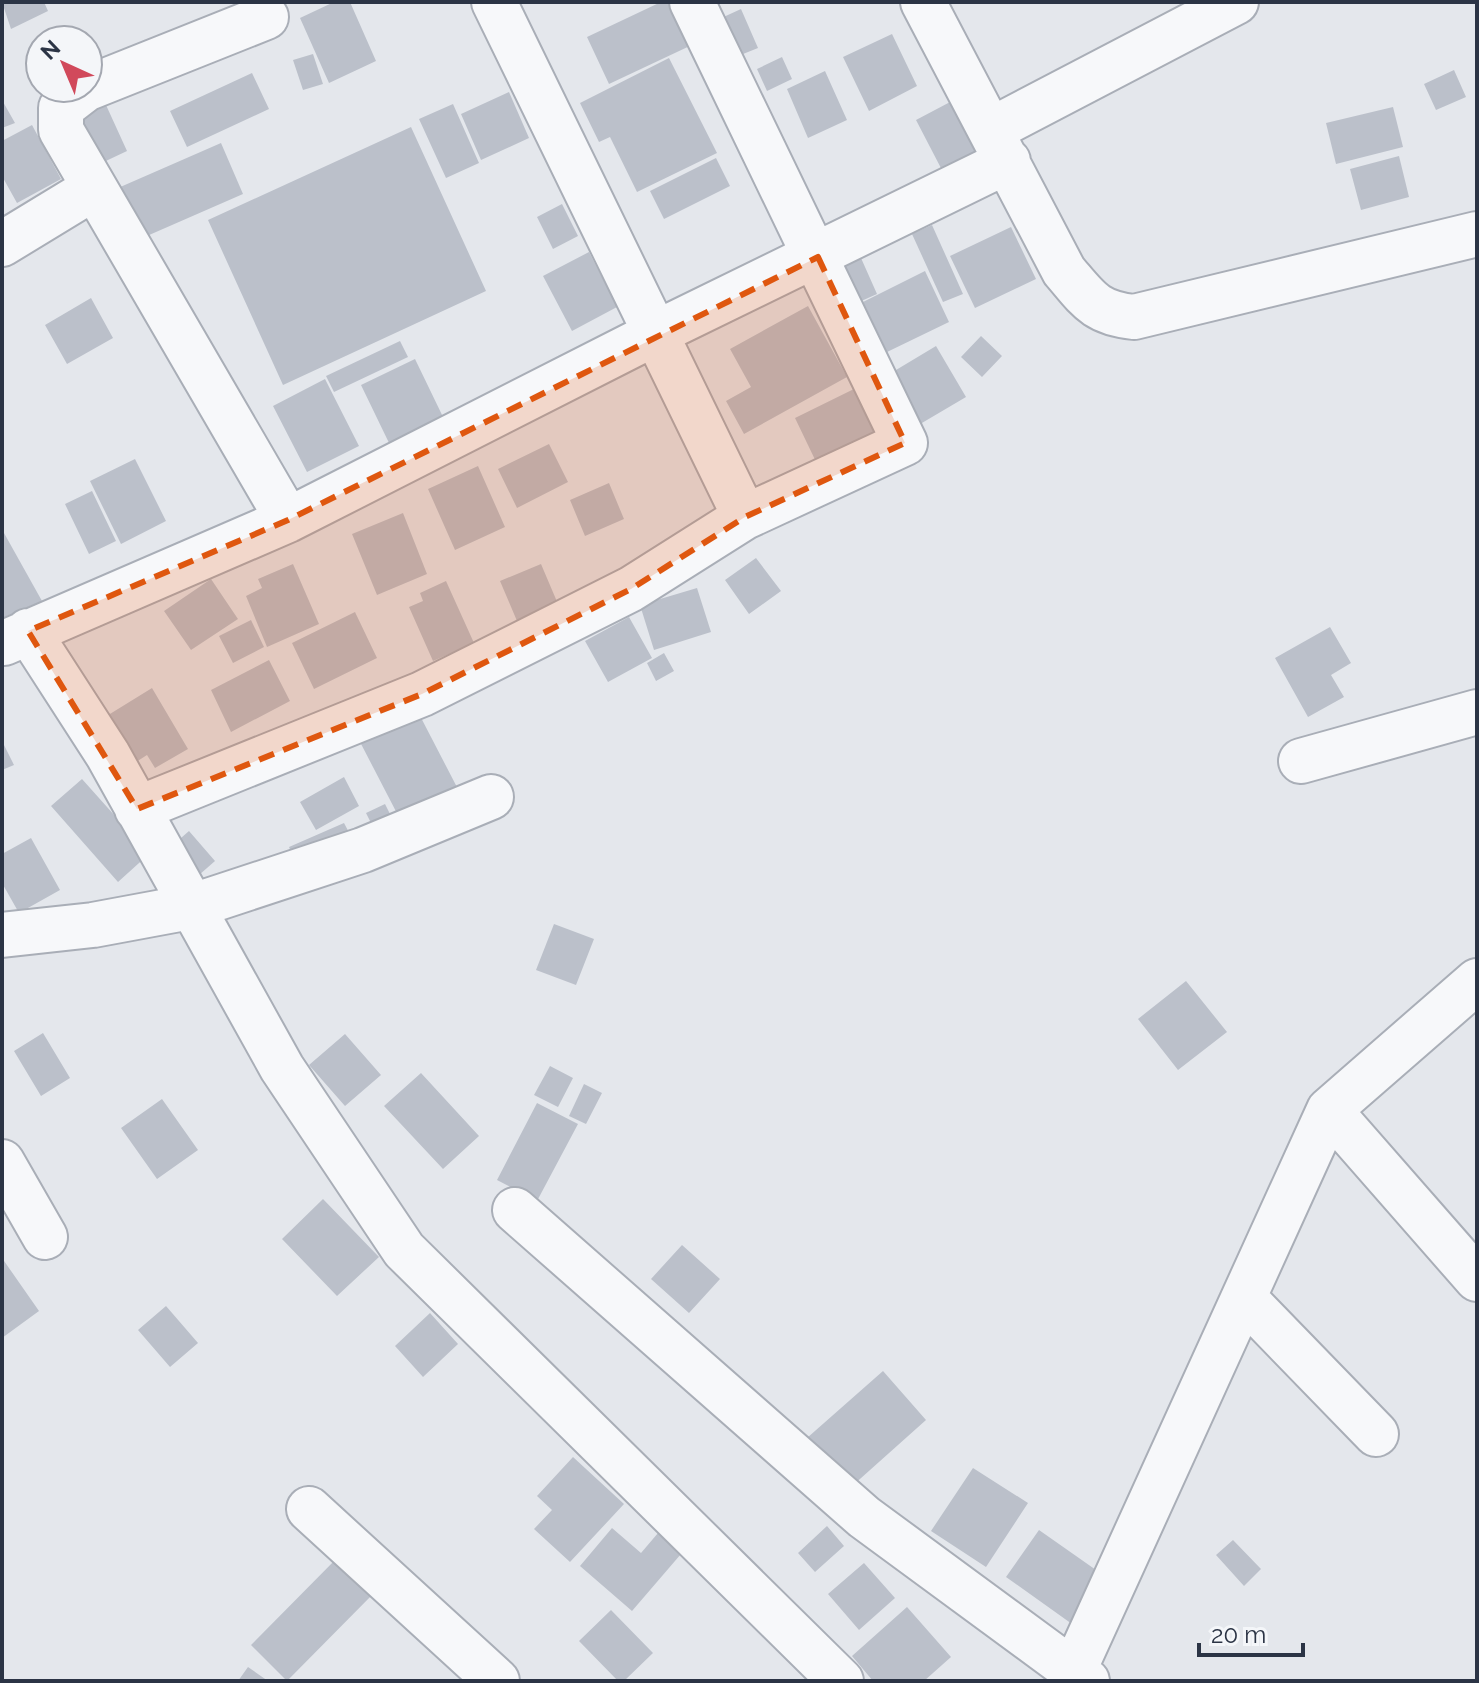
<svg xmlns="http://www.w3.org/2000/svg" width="1479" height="1683" viewBox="0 0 1479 1683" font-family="Raleway,sans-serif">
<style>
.building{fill:#bbc0ca}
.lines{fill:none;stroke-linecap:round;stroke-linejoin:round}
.minor-casing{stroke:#a9aeb7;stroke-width:48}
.minor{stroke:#f7f8fa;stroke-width:44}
.marked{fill:#df570f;fill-opacity:0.2;stroke:#df570f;stroke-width:6;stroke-dasharray:16 10;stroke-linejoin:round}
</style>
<rect width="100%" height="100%" fill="#e4e7ec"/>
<path class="building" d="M2 2H44L48 11 11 29Z
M334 2H350L376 61 329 83 300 18Z
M661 2H675L694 44 609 84 587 37Z
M741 9 758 48 733 58 717 20Z
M892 34 917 86 869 111 843 57Z
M313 54 323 84 303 90 293 60Z
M782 57 792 79 767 91 757 69Z
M669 58 717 153 637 192 610 137 599 142 580 103Z
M1454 70 1466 97 1436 110 1424 84Z
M825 71 847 120 808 138 787 89Z
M252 73 269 109 187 147 170 111Z
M509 92 529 138 481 160 461 114Z
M2 100 15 123 2 128Z
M952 101 979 154 943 172 916 120Z
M453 104 479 163 446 178 419 119Z
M106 105 127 151 91 168 70 121Z
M1393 107 1403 147 1336 164 1326 123Z
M32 125 61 179 17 203 2 176V141Z
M411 127 486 291 283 385 208 220Z
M221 143 243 194 140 239 118 188Z
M1399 156 1409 197 1361 210 1350 169Z
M716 158 730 186 664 219 650 191Z
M562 204 578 236 553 249 537 217Z
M932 225 963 294 943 302 912 234Z
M1011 227 1036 279 975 308 950 256Z
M589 252 617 307 572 331 543 276Z
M861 258 877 294 848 307 831 271Z
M925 271 949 322 887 352 863 302Z
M91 298 113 338 67 364 45 325Z
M808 306 847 377 744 434 726 401 751 387 730 349Z
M981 336 1002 356 982 377 961 357Z
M400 341 408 357 334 392 326 376Z
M936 346 966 397 910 430 881 379Z
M415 359 444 419 390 445 361 385Z
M325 379 359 446 307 472 273 406Z
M860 386 884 436 819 468 795 418Z
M549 444 568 482 517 508 498 469Z
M135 459 166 521 121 544 90 481Z
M478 466 505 527 455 550 428 489Z
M609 483 624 519 585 536 570 500Z
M92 491 116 541 89 554 65 504Z
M403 513 427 574 377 595 352 534Z
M4 533 42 601 2 618V534Z
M756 558 781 591 749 614 725 580Z
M293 564 319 624 267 647 246 596 262 588 258 579Z
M541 564 558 604 517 621 500 581Z
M211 579 238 619 191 650 164 611Z
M446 581 474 643 433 661 409 607 423 601 420 593Z
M697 588 711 632 654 650 640 605Z
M355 612 377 658 314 689 292 643Z
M629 617 652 658 608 682 585 641Z
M251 620 264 647 233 663 219 636Z
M1330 627 1351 663 1331 675 1344 697 1308 717 1275 658Z
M664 653 674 671 656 681 647 663Z
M269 660 290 701 231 732 211 690Z
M152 688 188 749 155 768 147 755 133 764 105 717Z
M417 710 460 793 402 823 359 740Z
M2 741 14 765 2 770Z
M344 777 359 806 316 830 300 802Z
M82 779 149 854 118 882 51 806Z
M385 804 397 828 378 837 366 813Z
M344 823 354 842 298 867 289 847Z
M189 831 215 861 191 882 165 852Z
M31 838 60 890 19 913 2 883V854Z
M554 924 594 939 576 985 536 970Z
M1186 981 1227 1032 1178 1070 1138 1019Z
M43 1033 70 1078 41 1096 14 1051Z
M345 1034 381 1075 345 1106 309 1065Z
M550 1066 573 1078 558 1107 534 1095Z
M421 1073 479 1136 443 1169 384 1106Z
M584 1084 602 1093 586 1124 569 1116Z
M162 1099 198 1150 157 1179 121 1128Z
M537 1103 578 1124 537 1201 497 1180Z
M323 1199 379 1257 337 1296 282 1239Z
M682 1245 720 1279 689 1313 651 1279Z
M2 1258 39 1311 2 1338Z
M166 1306 198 1343 170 1367 138 1330Z
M430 1313 458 1344 423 1377 395 1346Z
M883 1371 926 1420 851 1487 807 1438Z
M573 1457 624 1504 570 1562 534 1529 552 1510 537 1496Z
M973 1468 1028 1503 986 1567 931 1531Z
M664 1526 687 1547 632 1611 580 1566 612 1528 641 1553Z
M827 1526 844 1546 815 1572 798 1553Z
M1039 1530 1106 1577 1072 1624 1006 1577Z
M1233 1540 1261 1569 1244 1586 1216 1555Z
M339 1556 375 1592 287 1681 251 1645Z
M864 1563 895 1598 859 1630 828 1594Z
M907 1607 951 1657 924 1681H873L852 1656Z
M611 1610 653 1653 624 1681H618L579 1641Z
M248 1667 268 1681H238Z"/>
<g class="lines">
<defs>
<path id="minor" d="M692 2 905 443 745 517
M923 2 1064 271C1088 299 1095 313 1134 317L1477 234
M87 88 61 108V130L288 520
M88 88 266 17
M991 130 1236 2
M2 244 94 188
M28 631 108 755 282 1068 404 1250 841 1681
M4 643 288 520 654 334 1008 161
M1301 761 1477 712
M137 809 422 694 631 589 745 517 494 2
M2 935 93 925 190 907 363 850 491 797
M1329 1110 1477 1279
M2 1162 45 1237
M515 1210 864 1517 1087 1681
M1244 1298 1376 1434
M309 1509 497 1681
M1069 1681 1329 1110 1477 981"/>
</defs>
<use href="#minor" class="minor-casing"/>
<use href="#minor" class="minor"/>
</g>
<path class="marked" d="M818 257 905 443 745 517 631 589 422 694 137 809 28 631 288 520Z"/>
<rect width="1479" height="1683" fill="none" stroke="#2b3445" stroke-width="8"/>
<g transform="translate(64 64) rotate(316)"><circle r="38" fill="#f4f6f9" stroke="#a4a8b1" stroke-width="2"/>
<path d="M0-6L14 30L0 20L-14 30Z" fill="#d1495b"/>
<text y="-12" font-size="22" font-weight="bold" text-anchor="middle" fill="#2b3445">N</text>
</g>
<path d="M1199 1643v12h104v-12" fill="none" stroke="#2b3445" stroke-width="4"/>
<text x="1211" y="1643" font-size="24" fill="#2b3445" stroke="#f4f6f9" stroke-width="6" paint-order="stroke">20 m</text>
</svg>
